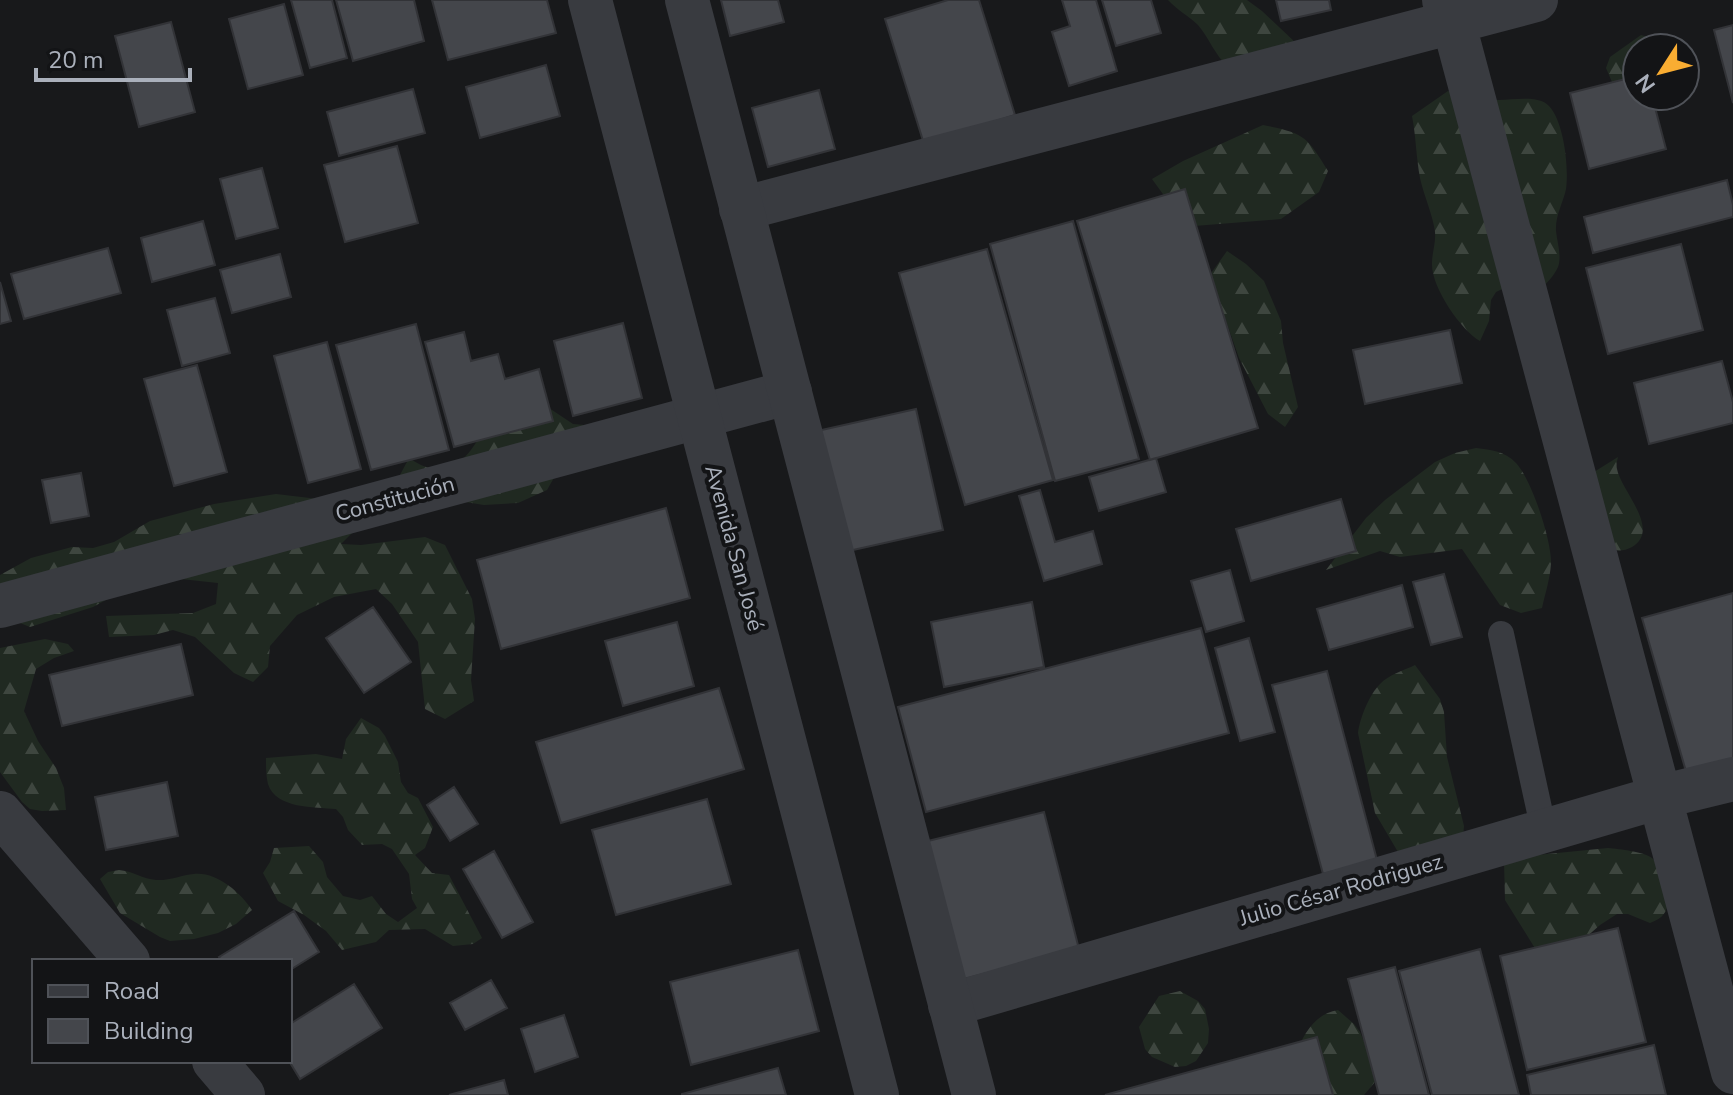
<svg xmlns="http://www.w3.org/2000/svg" width="1733" height="1095" viewBox="0 0 1733 1095" font-family="'Nunito Sans',sans-serif">
<style>
.forest{fill:url(#forest-firs)}
.building{fill:#44464b;stroke:#323337;stroke-width:2}
.lines{fill:none;stroke-linecap:round;stroke-linejoin:round}
.service{stroke:#393b40;stroke-width:26}
.minor{stroke:#393b40;stroke-width:44}
.tertiary{stroke:#393b40;stroke-width:44}
.labels{text-anchor:middle;dominant-baseline:central;stroke-width:8;stroke-linejoin:round;paint-order:stroke}
.street-label{font-size:22px;fill:#aab0bb;stroke:#131416}
</style>
<defs>
<pattern id="forest-firs" width="22" height="20" patternUnits="userSpaceOnUse" patternTransform="scale(2)"><rect width="22" height="20" fill="#202921"/><path d="M5 1l3.5 6h-7zM16 11l3.5 6h-7z" fill="#3e463f"/></pattern>
</defs>
<rect width="100%" height="100%" fill="#18191b"/>
<path class="forest" d="M1168 0H1247L1262 11 1297 44 1228 67C1215 55 1209 38 1198 25 1189 16 1177 10 1168 0Z
M1641 35 1652 38 1663 48H1637V96H1664L1653 104 1615 89 1606 68 1610 57Z
M1448 91C1464 92 1479 99 1496 100 1511 101 1537 94 1549 106 1564 122 1569 168 1566 189 1563 203 1555 216 1556 231 1557 242 1562 256 1558 267 1554 276 1546 284 1539 290L1506 287 1496 292 1491 300 1489 321 1480 341C1461 330 1431 287 1432 263 1432 253 1436 243 1435 232 1433 215 1424 196 1420 178 1416 157 1416 136 1412 116Z
M1263 125C1304 133 1307 136 1328 171L1319 192 1281 219 1194 226 1176 212 1152 179 1183 161Z
M1227 251 1246 264 1264 281 1281 321 1283 343 1298 407 1285 427 1268 414 1239 358 1225 318 1204 283Z
M546 406 573 424 584 425 547 490 518 503 484 505 440 498 382 509 409 458C414 461 420 465 426 467 449 475 468 458 478 439Z
M1476 448C1491 450 1505 451 1516 463 1532 480 1552 542 1551 564 1550 579 1545 594 1542 608L1521 613 1500 605 1462 549 1400 557 1380 551 1326 570 1366 518 1385 500 1435 462 1455 453Z
M1618 457C1617 461 1616 465 1617 469 1620 489 1662 530 1632 547 1619 554 1610 549 1597 544L1594 472Z
M276 494 318 499 355 530 341 544 361 545 425 537 445 545 472 599 475 619 471 680 474 701 445 719 425 709 418 642 392 604 376 589 334 597 297 615 270 646 268 667 253 682 234 673 195 637 173 630 154 635 109 637 106 616 193 613 216 604 218 583 172 578 130 587 93 607 30 627 10 619 0 606V575L31 558 72 547 93 548 114 542 150 521 214 504Z
M45 639 68 644 74 651 54 658 36 669 24 711 38 741 56 768 64 788 66 810 42 811 30 809 22 802 0 772V648Z
M1415 665 1440 699 1444 712 1447 757 1464 826 1463 837 1398 852 1375 813 1358 733C1360 718 1369 695 1380 684 1388 675 1405 670 1415 665Z
M361 718 379 728 385 736 398 762 401 782 408 793 418 798 433 827 425 848 415 855 432 873 449 875 482 938 473 944 453 946 425 929 389 930 376 942 342 950 326 931 304 915 278 901 263 873 270 862 274 848 309 846 323 862 327 877 343 896 360 900 372 896 386 914 398 922 417 908 412 899 409 874 392 849 382 844 362 845 348 830 343 817 336 809C315 807 276 809 268 784 266 776 266 766 266 758L316 754 342 759 346 739Z
M1608 848C1619 849 1645 852 1652 858 1657 862 1659 870 1661 875 1667 895 1676 914 1650 923L1628 914H1617L1600 925 1584 939 1541 958 1505 900 1504 861 1527 856Z
M119 870C132 871 143 879 156 880 169 881 182 875 194 874 217 872 240 892 252 910L236 924 218 933 194 939 170 941 160 937 120 913 100 879 108 872Z
M1180 991 1198 1001 1205 1009 1209 1029 1208 1043 1196 1061 1186 1066 1175 1067 1152 1057 1145 1049 1139 1027 1159 996Z
M1338 1010 1354 1024 1360 1032 1377 1072 1375 1082 1364 1095H1309L1295 1055C1304 1034 1314 1014 1338 1010Z"/>
<path class="building" d="M291 0H332L347 58 310 68Z
M336 0H414L424 41 353 61Z
M432 0H547L556 33 448 60Z
M721 0H778L784 22 730 36Z
M948 0H979L1015 115 924 144 885 19Z
M1062 0H1096L1117 71 1069 86 1052 32 1070 26Z
M1102 0H1151L1161 33 1116 46Z
M1276 0H1329L1331 10 1281 21Z
M284 4 303 75 248 89 229 19Z
M171 22 195 112 139 127 115 36Z
M1733 25V103L1714 30Z
M546 65 560 116 480 138 466 87Z
M1637 76V96H1652L1666 149 1589 169 1570 93Z
M413 89 425 133 339 156 327 112Z
M819 90 835 149 768 167 752 108Z
M397 146 418 223 345 242 324 165Z
M262 168 278 228 236 239 220 179Z
M1727 180 1733 205V217L1593 253 1584 217Z
M1185 189 1258 428 1150 460 1077 221Z
M203 221 215 265 152 282 141 238Z
M1073 221 1139 459 1055 481 990 244Z
M1681 244 1703 330 1608 354 1586 268Z
M108 248 121 293 24 319 11 274Z
M987 249 1053 480 965 505 899 273Z
M280 254 291 297 232 313 220 270Z
M0 282 11 321 0 324Z
M215 298 230 353 182 366 167 310Z
M623 323 642 398 573 416 554 341Z
M416 324 449 450 371 470 336 345Z
M1450 330 1462 383 1365 404 1353 350Z
M464 332 471 361 498 354 505 379 539 369 553 421 454 447 425 342Z
M327 342 361 469 308 483 274 356Z
M1722 361 1733 402V423L1649 444 1634 383Z
M197 365 227 472 174 486 144 379Z
M916 409 943 530 844 552 817 431Z
M1156 458 1166 492 1099 511 1089 477Z
M81 473 89 516 51 523 42 480Z
M1040 490 1055 542 1093 531 1102 564 1044 581 1019 496Z
M1341 499 1356 551 1251 581 1236 529Z
M666 508 690 598 501 649 477 560Z
M1230 570 1244 621 1206 632 1191 581Z
M1444 574 1462 637 1431 645 1413 582Z
M1402 585 1413 627 1329 650 1317 609Z
M1733 593V770L1689 782 1642 618Z
M1032 602 1044 667 944 687 931 622Z
M373 607 411 662 364 693 326 638Z
M677 622 694 686 623 706 605 641Z
M1201 628 1229 733 926 812 898 707Z
M1249 638 1275 732 1240 741 1215 648Z
M181 644 193 695 62 726 49 675Z
M1327 671 1377 860 1323 874 1272 685Z
M719 688 744 769 561 823 536 742Z
M167 782 178 836 106 850 95 797Z
M454 787 478 824 450 841 427 805Z
M707 799 731 884 616 915 592 830Z
M1044 812 1079 949 964 979 928 841Z
M494 851 533 922 502 938 463 869Z
M294 911 319 952 290 970V961H222L219 957Z
M1618 928 1646 1042 1527 1070 1500 956Z
M1480 949 1519 1095H1432L1399 971Z
M798 950 819 1031 691 1065 670 982Z
M1395 967 1429 1095H1379L1348 979Z
M491 980 507 1008 465 1030 450 1003Z
M354 984 382 1028 300 1079 289 1061 290 1024Z
M564 1015 578 1057 535 1072 521 1029Z
M1317 1037 1333 1095H1105Z
M1654 1045 1666 1095H1531L1527 1075Z
M778 1068 786 1095H682V1094Z
M504 1080 508 1095H449Z"/>
<g class="lines">
<path class="service" d="M1501 634 1544 831"/>
<path class="minor" d="M1444 0 1453 21 1733 1072
M741 209 1536 0
M0 606 790 392
M0 813 128 961
M950 1005 1660 797 1733 779
M214 1061 243 1095"/>
<path class="tertiary" d="M590 0 877 1095
M687 0 974 1095"/>
</g>
<g class="labels">
<g class="street-label">
<text transform="translate(395 499) rotate(-15)">Constitución</text>
<text transform="translate(734 548) rotate(75)">Avenida San José</text>
<text transform="translate(1341 890) rotate(-16)">Julio César Rodriguez</text>
</g>
</g>
<rect x="32" y="959" width="260" height="104" fill="#131416" stroke="#4f5258" stroke-width="2"/>
<rect x="48" y="985" width="40" height="12" fill="#393b40" stroke="#4f5258" stroke-width="2"/>
<text x="104" y="999" font-size="24" fill="#aab0bb">Road</text>
<rect x="48" y="1019" width="40" height="24" fill="#44464b" stroke="#4f5258" stroke-width="2"/>
<text x="104" y="1039" font-size="24" fill="#aab0bb">Building</text>
<g transform="translate(1661 72) rotate(234)"><circle r="38" fill="#131416" stroke="#4f5258" stroke-width="2"/>
<path d="M0-6L14 30L0 20L-14 30Z" fill="#f9ad32"/>
<text y="-12" font-size="22" font-weight="bold" text-anchor="middle" fill="#aab0bb">N</text>
</g>
<path d="M36 68v12h154v-12" fill="none" stroke="#aab0bb" stroke-width="4"/>
<text x="48" y="68" font-size="24" fill="#aab0bb" stroke="#131416" stroke-width="6" paint-order="stroke">20 m</text>
</svg>
